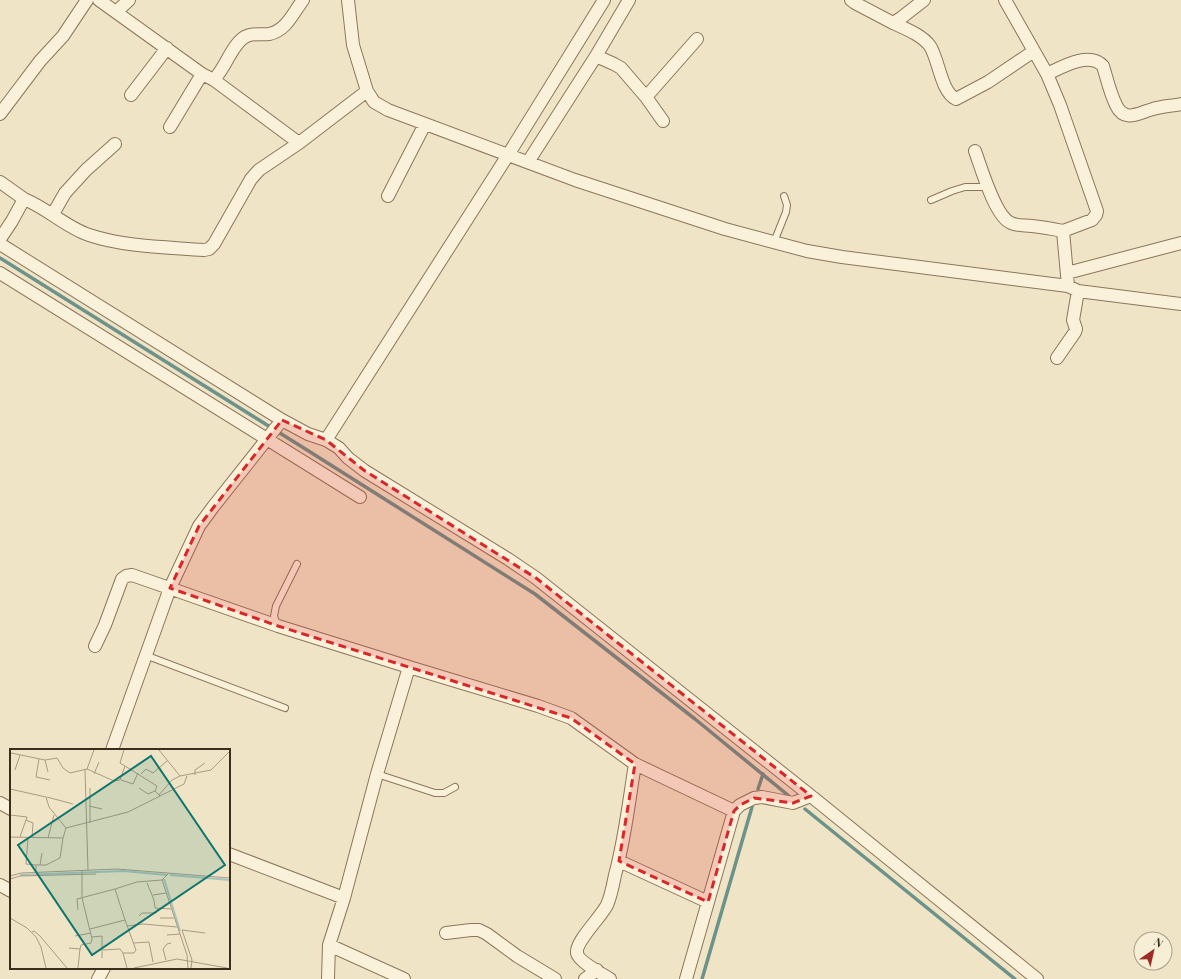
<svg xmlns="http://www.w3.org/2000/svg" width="1181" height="979" viewBox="0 0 1181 979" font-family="'Playfair Display',serif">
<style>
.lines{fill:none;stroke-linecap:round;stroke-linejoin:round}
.stream{stroke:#6d928a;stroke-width:3.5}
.service-casing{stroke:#8c765b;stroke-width:8}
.minor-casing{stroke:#8c765b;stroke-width:14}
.service{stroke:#faf1da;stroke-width:6}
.minor{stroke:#faf1da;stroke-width:12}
.marked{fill:#d62828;fill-opacity:0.2;stroke:#d62828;stroke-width:3;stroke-dasharray:8 5;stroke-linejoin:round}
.inset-river{fill:none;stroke:#a7c3bc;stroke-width:2}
.inset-road{fill:none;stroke:#a89b83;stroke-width:1}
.view{fill:#0f766e;fill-opacity:0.15;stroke:#0f766e;stroke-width:2}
.inset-edge{fill:none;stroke:#3c2e1f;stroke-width:2}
</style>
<rect width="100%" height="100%" fill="#f0e4c6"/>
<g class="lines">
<path class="stream" d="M0 258 307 450 535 594 695 719 789 796
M758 789 763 774
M805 809 1015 979
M702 979 752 807"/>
<defs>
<path id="service" d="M931 200 952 191 965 187H988
M774 242 786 212 787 205 784 196
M277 625 274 616 276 606 297 564
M145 655 285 708
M377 774 435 793H444L455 787"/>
<path id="minor" d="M99 0 202 74 214 80 299 143 367 91 353 45 348 0
M851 0 855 3 893 23 901 18 924 0
M1005 0 1047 74 1060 105 1097 211 1096 215 1092 220 1063 231 1068 286
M116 12 129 0
M893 23C906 29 922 35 930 46 939 60 941 92 956 99L988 82 1034 51
M596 56 614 64 621 68 646 97 663 121
M1047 74C1062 67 1089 51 1103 66 1107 79 1110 93 1116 105 1125 124 1140 112 1153 109 1162 106 1172 106 1181 104
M214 80C217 76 220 72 223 67 228 59 237 39 247 36 253 33 262 35 269 34 286 31 293 13 303 0
M367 91 374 102 388 110 575 180 725 229 807 251 842 257 1068 286 1078 291 1181 304
M131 95 167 48
M646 97 697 39
M0 114 40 61 63 36 87 0
M170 127 202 74
M975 151C981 167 995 217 1011 223 1017 226 1025 225 1032 226 1043 227 1053 229 1063 231
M528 162 596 56 629 0
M0 182 24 199 12 221 0 239
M388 196 425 124
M24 199C47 208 67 228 89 235 125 247 166 247 204 250L209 249 214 244 251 179 259 170 299 143
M53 214 65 193 86 170 115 144
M0 244 282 420 308 434 326 440 339 448 348 458 365 471 508 559 536 578 811 796 1037 979
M0 273 360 497
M1067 273 1181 243
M1057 358 1075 332 1076 329 1073 320 1078 291
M326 440 508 155 604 0
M95 646 105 625 122 579 126 576 132 575 278 626 409 667
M112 750 170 588 199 526 213 507 282 420
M0 803 11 809
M229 854 344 898 329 945 328 979
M619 861 708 902
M0 885 11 891
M344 898 377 774 409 667 538 706 571 718 635 764 734 811
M446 933 471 930H479L487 934 517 956 555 979
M329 945 404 979
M98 979 104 968
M585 979 597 970
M610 979C602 974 578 961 577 953 575 942 601 917 607 905 611 896 613 885 615 875 625 839 629 801 635 764
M686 979 734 811 740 805 754 798 762 797 793 803 811 796"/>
</defs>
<use href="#service" class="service-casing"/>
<use href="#minor" class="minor-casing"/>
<use href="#service" class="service"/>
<use href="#minor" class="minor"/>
</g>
<path class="marked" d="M282 420 326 440 365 471 536 578 811 796 793 803 754 798 740 805 734 811 708 902 619 861 635 764 571 718 278 626 170 588 199 526Z"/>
<g transform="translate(10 749)">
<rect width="220" height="220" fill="#f0e4c6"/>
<path class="inset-river" d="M10 126 113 122 157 126M160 126 220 131M154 130 170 182"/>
<path class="inset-road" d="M149 1 170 27 201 21 220 2M1 4 35 11 47 9 53 19 60 24 77 20 104 32 110 31 115 17 110 14 114 1M29 10 26 28 40 31M35 11 38 23M115 17 147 37 145 42 150 47M75 20 78 121M77 20 84 1M5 21 10 6M84 25 89 13M131 25 136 20 143 24 157 12M185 26V21L195 14M111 31 123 35 128 24M80 39V74M129 39 138 45 145 42M0 40 36 48 39 58 56 79 53 89 0 88M149 46 162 31 170 27M37 48 63 55M79 57 92 60M0 66 17 68 10 88M16 71 23 74 22 89M56 79 118 63 174 35 177 27M18 89 16 115 26 116V123M38 89 44 66M26 116H36L50 109 53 89M30 116 32 104M159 124 152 131 177 206 178 219M0 127 11 124 107 120 220 129M0 130 10 127 86 125M137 134 144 151 145 159 161 160M143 146 156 144M68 161 67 150 105 140M129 167 132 164H146L148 160M0 169 17 179 26 188 31 198 36 219M150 169H164M115 171 105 140 127 133 152 131M117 177 133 175 167 178M80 180 115 171 126 201 124 204H113L117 219M22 183 24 182 30 187 57 219M157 186 170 185M65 187 81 184M82 188 92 187V209M124 194 139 193 143 213M59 199 70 200 68 219M70 200 71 196 81 194 82 190 72 149V122M93 201 110 200 113 204M156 211 153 200 157 195 161 194M124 219 167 210 217 219M181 219 182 211 172 181 195 184"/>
<path class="view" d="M141 7 215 116 82 206 8 96Z"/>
<rect width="220" height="220" class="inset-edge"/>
</g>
<g transform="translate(1153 951) rotate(34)"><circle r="19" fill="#f7eed6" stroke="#aca18d"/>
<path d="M0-3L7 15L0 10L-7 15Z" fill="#9d2b28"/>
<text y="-6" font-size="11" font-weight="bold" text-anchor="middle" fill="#3c2e1f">N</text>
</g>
</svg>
